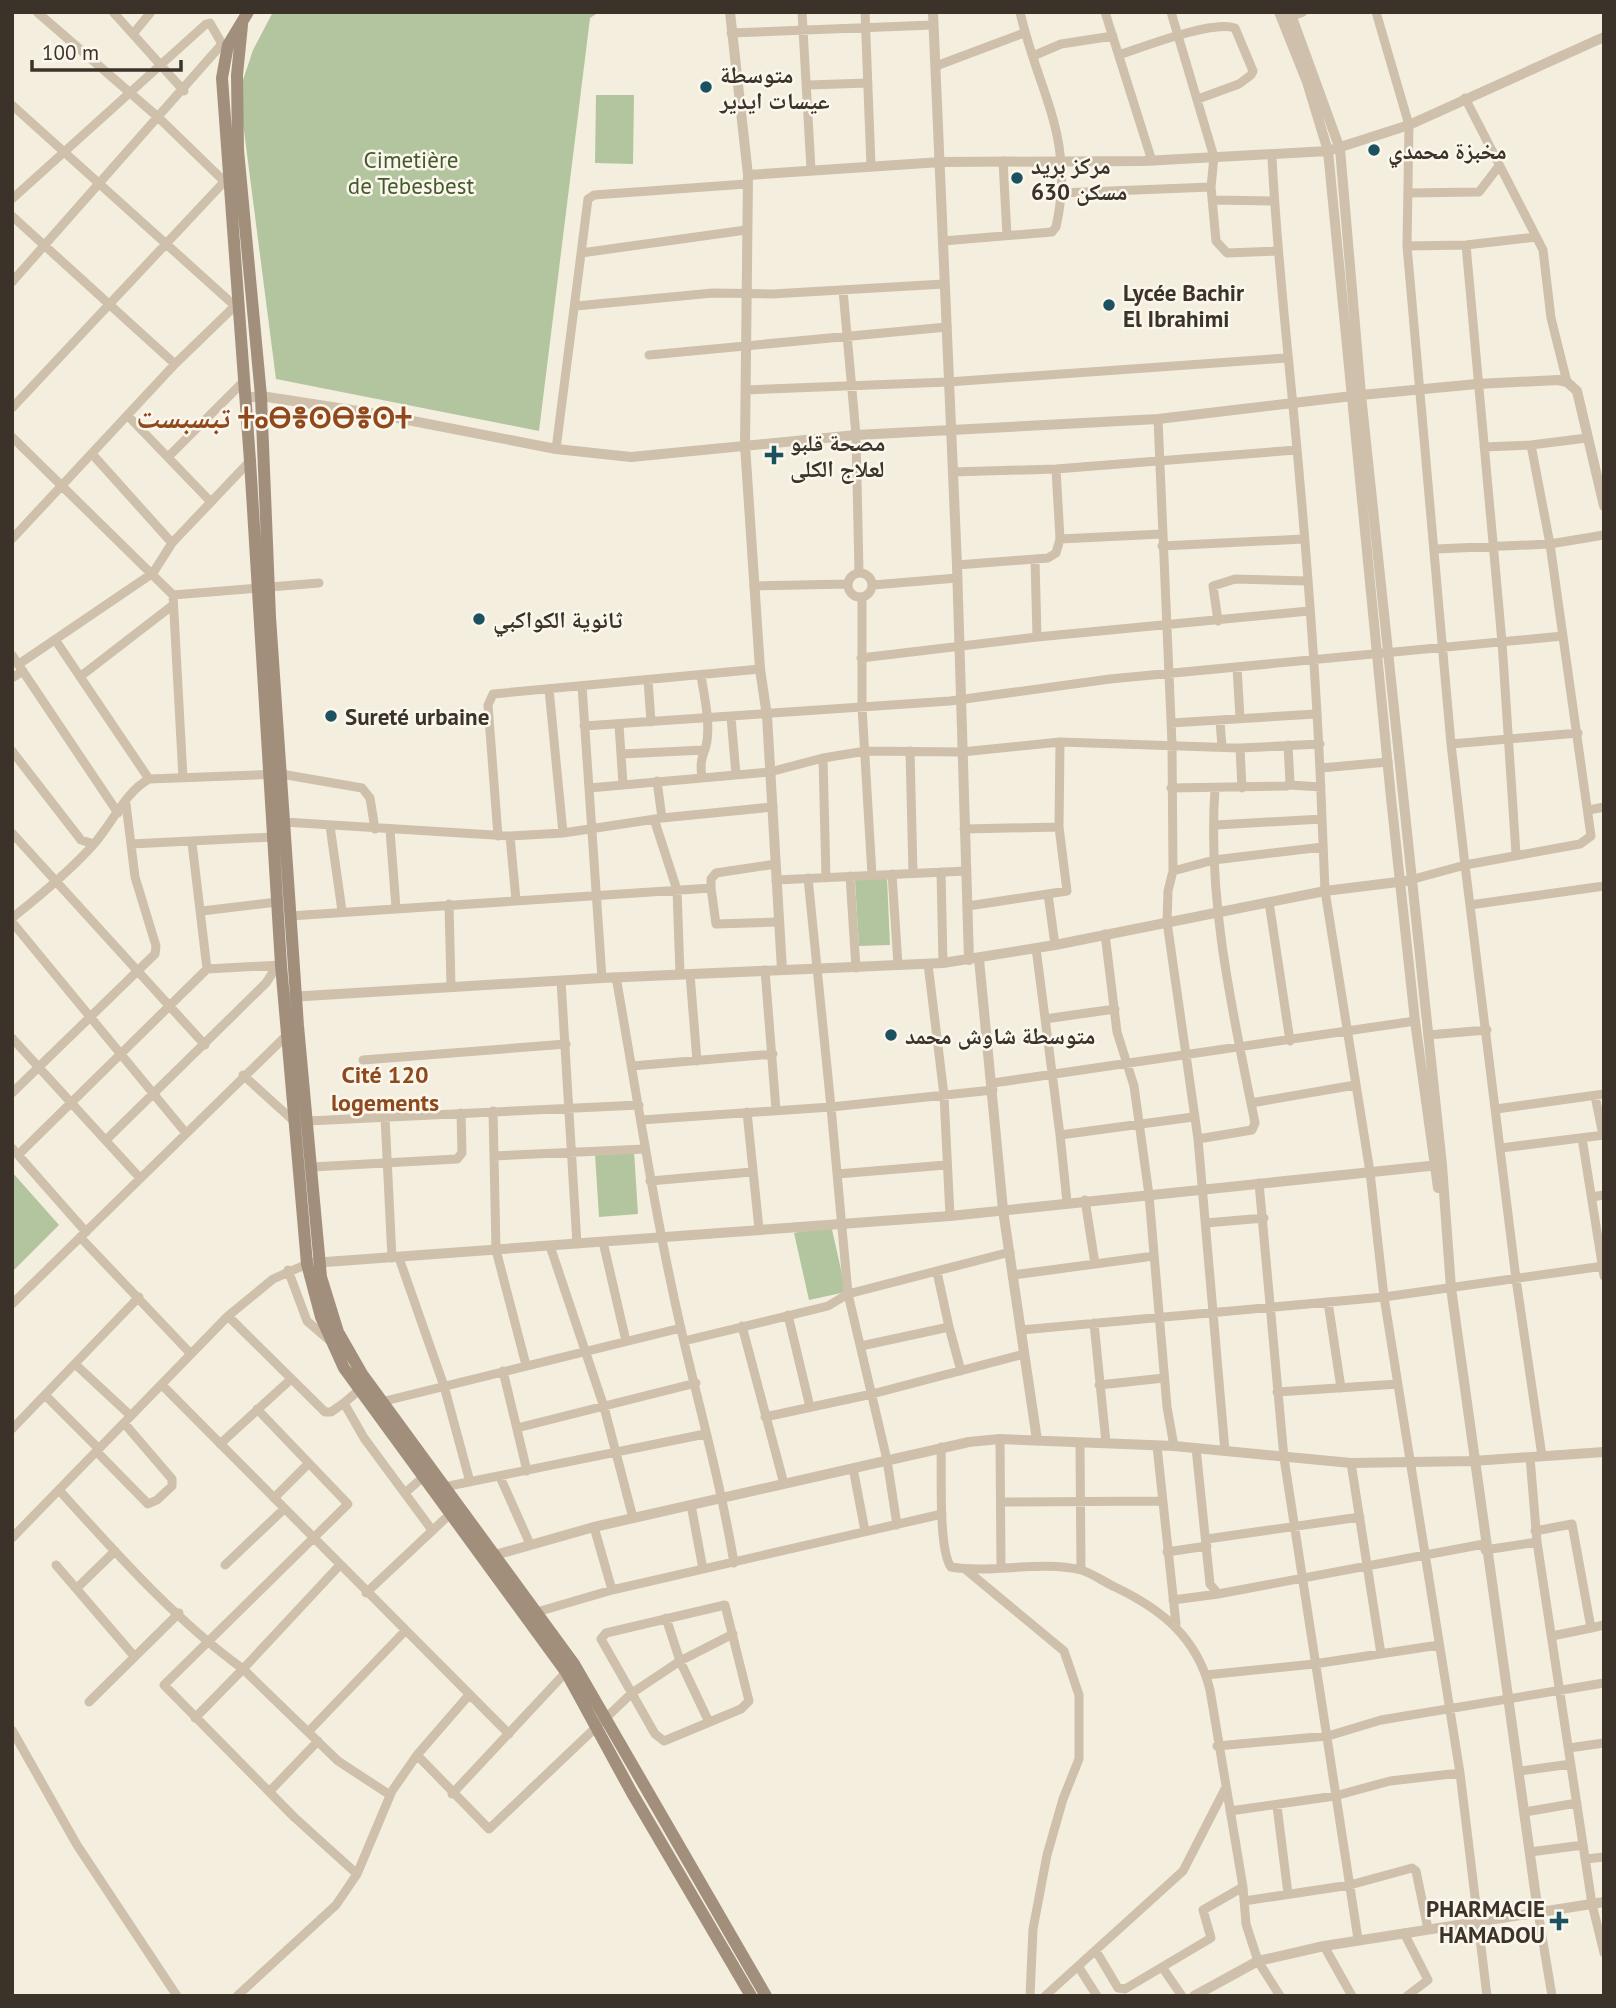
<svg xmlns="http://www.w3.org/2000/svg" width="1616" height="2008" viewBox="0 0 1616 2008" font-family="'PT Sans','Noto Naskh Arabic','Noto Sans Tifinagh',sans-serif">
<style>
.green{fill:#b2c59e}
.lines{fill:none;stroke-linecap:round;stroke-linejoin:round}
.minor{stroke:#cec0aa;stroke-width:9}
.tertiary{stroke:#cec0aa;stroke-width:10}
.secondary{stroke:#a28f7b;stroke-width:12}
.poi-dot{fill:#1c5160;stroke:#fbf7ec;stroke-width:2.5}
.labels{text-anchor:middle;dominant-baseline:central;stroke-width:5;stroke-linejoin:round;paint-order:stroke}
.poi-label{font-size:23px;font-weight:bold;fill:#3b322a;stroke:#fbf7ec;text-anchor:start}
.park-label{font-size:23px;fill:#435b2c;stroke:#fbf7ec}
.neighbourhood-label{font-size:24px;font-weight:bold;fill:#8f491d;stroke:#fbf7ec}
.district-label{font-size:30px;font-weight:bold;fill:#8f491d;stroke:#fbf7ec}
</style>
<rect width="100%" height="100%" fill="#f4eedf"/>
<path class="green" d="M273 12H599L590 18 539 431 276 379 239 92 253 50Z
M596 95H634L633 164 595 163Z
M887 878 890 945 859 946 855 880Z
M634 1151 638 1214 599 1217 595 1154Z
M12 1172 59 1225 12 1272Z
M831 1225 846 1292 809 1300 794 1233Z"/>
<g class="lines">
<path class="minor" d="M37 12 159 118 227 184
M113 12 184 91
M802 12 811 169
M865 12 871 166
M1105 12 1152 161
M1171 12 1214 157 1211 187 1216 241 1227 253 1276 251
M1376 12 1409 125 1407 246 1451 744 1465 865 1580 844 1591 836 1550 544 1531 445
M1287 18 1303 12
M731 33 933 25
M133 34 151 12
M1119 55C1143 47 1212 20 1235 28L1253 71 1251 75 1239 84 1198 99
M1033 56 1061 44 1113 36
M936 66 1024 33
M808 85 868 83
M1465 98 1543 250 1551 318 1567 382
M12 105 235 306
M1272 157C1276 240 1285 323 1293 406 1306 543 1317 681 1322 819
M1003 161 1007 236
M1060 193 1211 187
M1408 193 1479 192 1499 166
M12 199 206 24 210 23 222 44
M1212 200 1274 201
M12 216 175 364
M943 241 1052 232 1056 227C1076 138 1038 92 1020 12
M1466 245 1502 642 1516 854
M1407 246 1466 245 1536 237
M581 253 746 230
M12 282 222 44 232 46
M843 290 856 435 859 572
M576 306 713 293 772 294 944 284
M649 355 947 327
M746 390 948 382 1286 358
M12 408 224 182
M128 416 210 501
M1158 419 1172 744 1173 871 1168 891 1167 922 1198 1139 1225 1451
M12 437 173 595 183 778
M1484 447 1531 445 1587 438
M556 449 588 199 594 195 746 184
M93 455 172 543
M169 456 244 381
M1056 469 1060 539 1162 534
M953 472 1056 469 1296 450
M12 539 175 364 238 303
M1162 546 1303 539
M1436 549 1550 544 1604 535
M1035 559 1037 637
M957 565 1048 558 1056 553 1060 539
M848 585a12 12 0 1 1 24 0a12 12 0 1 1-24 0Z
M873 585 957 578
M754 586 848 584
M173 595 319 583
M862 597V707L872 875
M1218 621 1213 586 1235 579 1307 581
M56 641 149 779
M12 655 118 813
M861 658 1037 637 1309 611
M19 664 153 573 172 543 250 461
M1237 667 1240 718
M701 675C704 696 710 719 707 741 704 758 699 756 702 778
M81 676 173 605
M12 678 23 671
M648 680 651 722
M582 686 602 978
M549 689 563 833
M731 717 736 775
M1220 721 1222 747
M1171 723 1316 714
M619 725 623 784
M584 726 950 701 1110 679 1563 636
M1451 744 1578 733
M1240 748 1242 788
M12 751 81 840 94 844
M910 751 913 873
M622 754 704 750
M823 758 826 878
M1321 768 1388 762
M657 781 662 818
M1289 785 1321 787
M589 788 770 772 823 758 866 751 962 752 1060 742 1240 748 1320 744
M1171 788 1287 786 1290 782 1288 745
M1589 810 1604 807
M654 819 677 890 680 974
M284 822 510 836 563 833 662 818 773 807
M1216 825 1322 819 1325 891 1370 1172 1384 1297 1460 1773 1487 1996
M330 826 342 911
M964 829 1059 827
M390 830 396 908
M12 833 205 1045
M498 836 488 705 493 694 760 669
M510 836 516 900
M192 843 207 969
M131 844 273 837
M1173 871 1214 860 1323 847
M941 872 943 963
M892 874 898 965
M850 876 856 968
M776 880 966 871
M1410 880 1465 865 1516 1279 1542 1456
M711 888 716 924 778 922
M1048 894 1055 945
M1269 902 1290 1041
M449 904 451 986
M1470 905 1604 886
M968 906 1067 891 1059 827 1060 742
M202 911 277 902
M290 916 711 888V879L716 873 776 864
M12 918C41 895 69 872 93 845 112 824 125 792 149 779L281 774 362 788 370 798 375 829
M12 922 185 1132
M1105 934 1117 1032 1134 1086 1149 1195 1167 1407 1174 1446
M1036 948 1060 1135
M928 964 944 1095 950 1216
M765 970 776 1110
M690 974 697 1061
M616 977C637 1095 654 1212 681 1329 699 1407 721 1484 734 1563
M561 981 577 1244
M1045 1019 1115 1009
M1428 1035 1487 1030
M12 1038 139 1177
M363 1060 566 1044
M632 1066 773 1054
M243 1075 296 1123
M993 1083 1415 1021
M12 1093 155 954 156 946 135 877 126 804
M1595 1096 1603 1135
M1251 1103 1355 1085
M1496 1109 1604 1094
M493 1111 494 1156 645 1149
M747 1112 759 1229
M385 1117 392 1258
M641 1120 831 1107 808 878
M308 1121 639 1105
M1582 1138 1604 1276
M1198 1139 1252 1130 1255 1123C1233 1014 1207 901 1215 789
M106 1140 266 983 277 966
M12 1148 86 1232
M1501 1148 1604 1135
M18 1155 207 969 281 965
M494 1156 496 1250 526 1365
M312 1167 457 1159 462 1153 461 1113
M837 1174 946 1165
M650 1181 752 1172
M1259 1183 1284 1458 1358 1939
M1592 1197 1604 1195
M1085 1200 1095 1264 1154 1256
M1067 1202 1060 1135 1193 1117
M1206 1223 1264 1218
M80 1237 190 1353
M603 1242 626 1341
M550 1246 604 1407 633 1518
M399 1258 444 1386 470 1482
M288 1270 307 1321 329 1340
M1013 1275 1095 1264
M1328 1302 1341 1388
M12 1304 288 1034
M788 1315 810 1407
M228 1316 325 1412H331L344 1403
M1094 1323 1106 1443
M742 1326 784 1484
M949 1327 961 1371
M1021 1330 1384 1297 1604 1266
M684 1341 828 1306 848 1294 1010 1252
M861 1346 949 1327 937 1272
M75 1364 131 1416
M503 1371 527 1471
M162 1385 509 1734
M1099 1385 1164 1378
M358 1391 344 1403 364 1438 432 1530
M1277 1392 1398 1384
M45 1395 99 1449
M381 1402 681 1328
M257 1409 348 1504 164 1685 294 1817 357 1874
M765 1417 872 1394 1024 1354
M517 1428 696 1383
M12 1429 139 1297
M1000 1439 1001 1567
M220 1444 290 1380
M1080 1444 1081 1570
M1157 1446 1176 1624
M941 1447C942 1472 938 1549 951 1567 991 1574 1040 1560 1081 1570 1092 1573 1104 1582 1115 1587 1161 1609 1197 1637 1210 1690L1243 1887 1246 1924 1258 1961 1280 1996
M1196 1448 1210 1584 1218 1594 1484 1544
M97 1452 148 1504 157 1500 172 1486V1479L124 1423
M1530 1457 1537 1542 1592 1904 1604 1953
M1351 1463 1381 1654
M853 1468 865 1531
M500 1477 530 1544
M444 1487 705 1434
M59 1490C116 1553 174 1619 243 1669L339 1566
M405 1493 422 1478
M274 1498 308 1464
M1001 1502 1162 1501
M691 1505 703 1569
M897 1525 887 1460 848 1294 831 1107 993 1090
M594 1527 612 1590
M1535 1531 1572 1524 1591 1628 1604 1625
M12 1538 228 1316 273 1279 307 1264
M1207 1539 1360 1517
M1485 1550 1537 1542
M1167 1552 1207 1546
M56 1565 134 1656
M225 1565 284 1509
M965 1569 1064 1651 1079 1695V1759L1063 1799 1047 1855 1033 1929 1030 1996
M77 1588 115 1551
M366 1593 449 1515
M1173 1600 1218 1594
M725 1605 749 1701 741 1709 664 1741 655 1734 601 1639 606 1633Z
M537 1612 612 1590 942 1514
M666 1618 680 1661 709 1722
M1552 1636 1591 1628
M1206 1675 1314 1664 1439 1645
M89 1702 179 1613
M195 1718 243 1669 338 1761 390 1795
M12 1730 77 1845 177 1996
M309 1731 405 1631
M1217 1746 1328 1736 1381 1720 1604 1683
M1569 1748 1604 1743
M417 1755 489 1829 632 1693 680 1661 733 1634
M1520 1771 1571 1764
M271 1790 318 1741
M452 1794 568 1670
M1277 1806 1288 1894
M1230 1811 1335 1796 1390 1781 1460 1773
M1525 1812 1577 1803
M1530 1852 1583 1845
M1586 1859 1604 1857
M1244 1901 1350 1885 1412 1868 1416 1871 1428 1929
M1538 1912 1552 1996
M1404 1933 1428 1980 1407 1996
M1324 1946 1352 1996
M1096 1951 1118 1988 1125 1989 1211 1938 1203 1910 1243 1887
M1078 1966 1097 1996
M1162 1967 1182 1996
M237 1996 336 1905 357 1874 392 1791 417 1755 469 1695
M1045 1996 1183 1871 1225 1789"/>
<path class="tertiary" d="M730 12 748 175 745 445 760 669 767 716 782 970
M933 12 957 565 969 960
M1279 12 1307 82 1328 151 1391 798 1415 1021 1438 1188
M1290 12 1340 149 1361 395 1442 1165 1451 1288 1538 1912
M748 175 941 162 1144 161 1328 151 1409 125 1604 37
M245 398 261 396 377 414 556 449 631 457 856 435 1158 419 1361 395 1477 384 1558 380 1567 382 1577 391 1604 506
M979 959 1003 1210 1037 1440
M289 997 602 978 943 963 1055 945 1325 891 1406 881
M312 1263 950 1216 1439 1165
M488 1557 594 1527 969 1442 1000 1439 1174 1446 1351 1463 1473 1461 1604 1452
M1194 1996 1258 1961 1324 1946 1604 1902"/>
<path class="secondary" d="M248 12 228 45 222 78 250 461 281 965 307 1264 321 1317 344 1368 566 1672 632 1793 751 1996
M242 25 237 75 238 150 261 396 270 617 298 1026 321 1277 338 1332 362 1374 574 1664 766 1996"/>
</g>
<g class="poi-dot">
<circle cx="706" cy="87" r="7"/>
<circle cx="1374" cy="150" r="7"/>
<circle cx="1017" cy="178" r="7"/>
<circle cx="1109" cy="305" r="7"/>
<path d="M770.5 444.5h7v7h7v7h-7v7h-7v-7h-7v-7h7z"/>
<circle cx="479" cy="619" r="7"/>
<circle cx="331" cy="716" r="7"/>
<circle cx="891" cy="1035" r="7"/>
<path d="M1555.5 1910.5h7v7h7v7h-7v7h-7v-7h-7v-7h7z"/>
</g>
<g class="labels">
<g class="poi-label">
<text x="720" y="74">متوسطة<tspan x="720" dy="26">عيسات ايدير</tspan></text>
<text x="1388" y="150">مخبزة محمدي</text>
<text x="1031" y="165">مركز بريد<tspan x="1031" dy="26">630 مسكن</tspan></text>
<text x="1123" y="292">Lycée Bachir<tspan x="1123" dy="26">El Ibrahimi</tspan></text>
<text x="790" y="442">مصحة قلبو<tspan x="790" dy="26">لعلاج الكلى</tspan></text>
<text x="493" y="619">ثانوية الكواكبي</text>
<text x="345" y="716">Sureté urbaine</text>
<text x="905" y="1035">متوسطة شاوش محمد</text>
<text x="1545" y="1908" text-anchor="end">PHARMACIE<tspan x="1545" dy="26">HAMADOU</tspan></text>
</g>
<g class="park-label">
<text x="411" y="159">Cimetière<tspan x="411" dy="26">de Tebesbest</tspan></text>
</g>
<g class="neighbourhood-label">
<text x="385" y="1074">Cité 120<tspan x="385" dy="28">logements</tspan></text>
</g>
<g class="district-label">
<text x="274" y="416">تبسبست ⵜⴰⴱⴻⵙⴱⴻⵙⵜ</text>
</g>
</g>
<rect width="1616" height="2008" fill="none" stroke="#3b322a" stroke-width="28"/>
<path d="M32 60v10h149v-10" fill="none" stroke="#3b322a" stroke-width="3.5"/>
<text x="42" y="60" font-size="21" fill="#3b322a" stroke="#fbf7ec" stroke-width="5" paint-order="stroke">100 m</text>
</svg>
